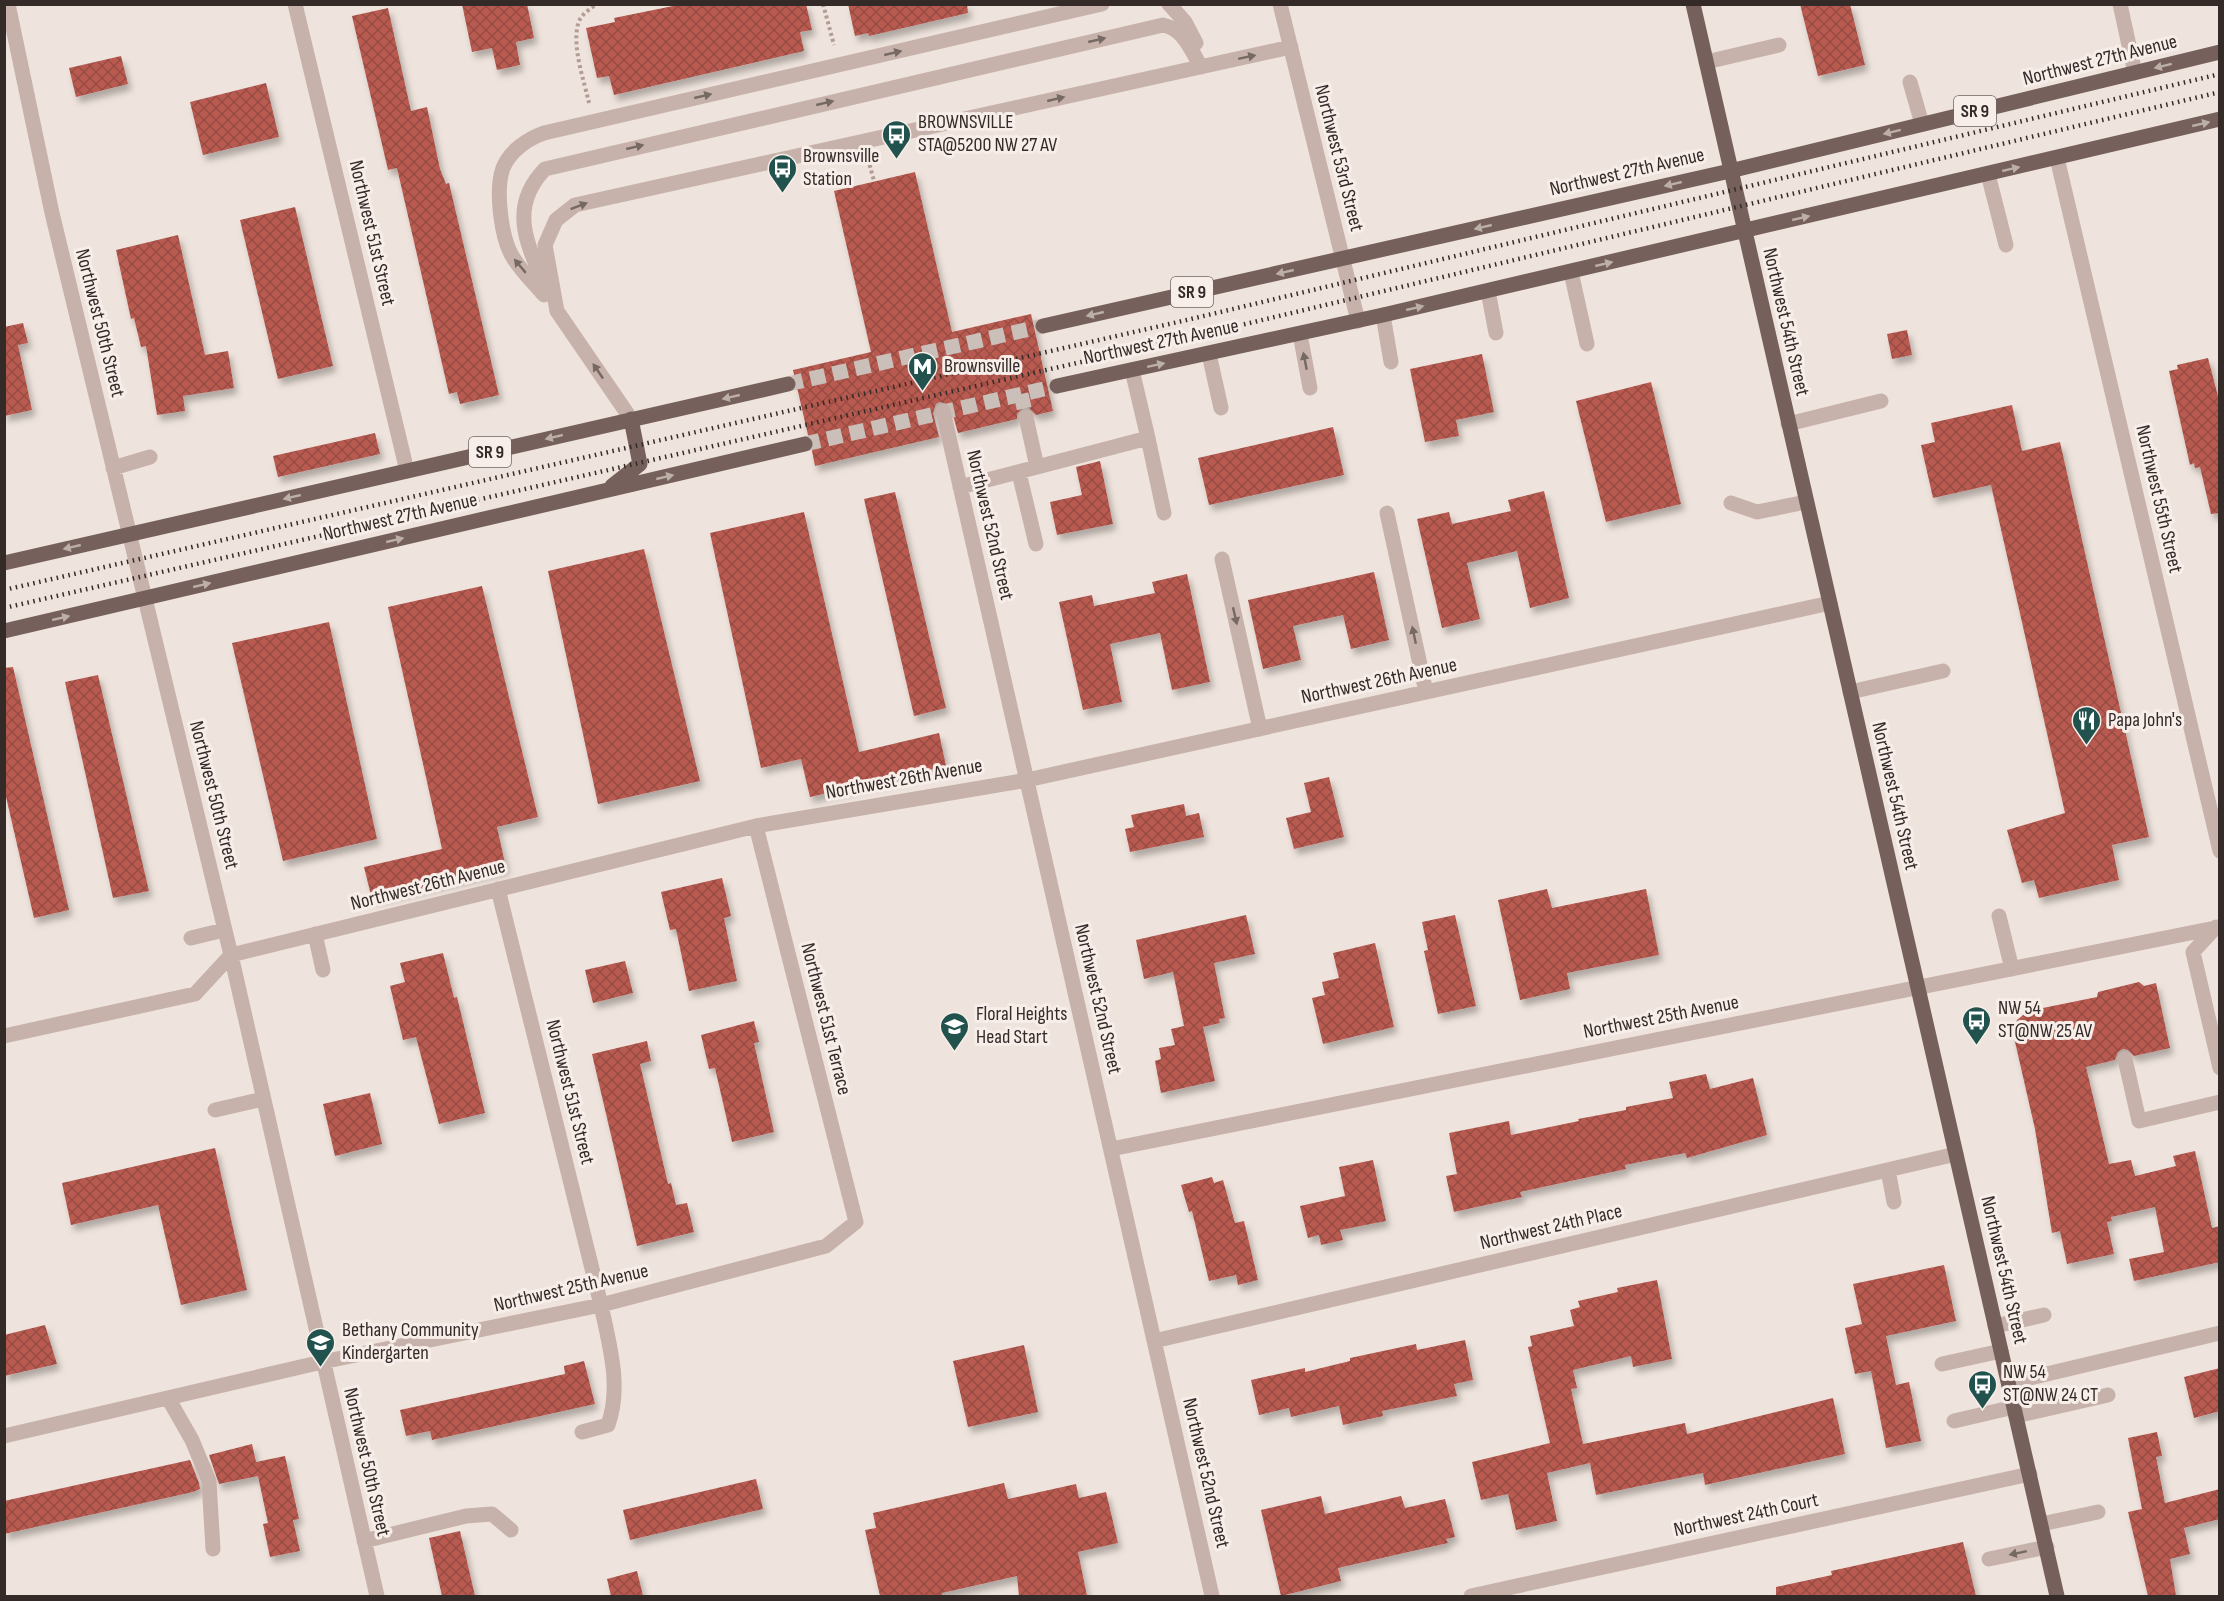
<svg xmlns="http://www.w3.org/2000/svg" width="2224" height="1601" viewBox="0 0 2224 1601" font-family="'Sofia Sans Condensed',sans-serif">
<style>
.building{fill:url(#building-cross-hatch);filter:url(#shadow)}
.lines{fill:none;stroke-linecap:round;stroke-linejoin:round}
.minor-tunnel{stroke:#cabfb9;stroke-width:15;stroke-dasharray:15 8;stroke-linecap:butt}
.major-tunnel{stroke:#cabfb9;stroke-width:15;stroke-dasharray:15 8;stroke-linecap:butt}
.path{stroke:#b29c94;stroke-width:4;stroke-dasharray:3 3;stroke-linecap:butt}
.minor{stroke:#c6b2aa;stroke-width:15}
.major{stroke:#75605b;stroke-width:15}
.rail{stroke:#342b29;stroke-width:4.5;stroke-dasharray:1.5 4.5;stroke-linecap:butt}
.oneway{fill:#766863}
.oneway2{fill:#bcaea9}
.labels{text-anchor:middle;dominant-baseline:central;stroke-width:6;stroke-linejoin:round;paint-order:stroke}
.shield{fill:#f7eee9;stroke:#6e6663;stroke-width:1.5}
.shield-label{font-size:18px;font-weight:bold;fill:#342b29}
.street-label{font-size:20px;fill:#342b29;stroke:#f7eee9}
.poi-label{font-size:20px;fill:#342b29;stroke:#f7eee9;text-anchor:start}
</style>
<defs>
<pattern id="building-cross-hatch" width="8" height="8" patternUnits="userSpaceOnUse" patternTransform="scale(1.5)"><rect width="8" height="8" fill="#b95a51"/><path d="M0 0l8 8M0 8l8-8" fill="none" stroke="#974b43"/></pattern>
<filter id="shadow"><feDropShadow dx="3.5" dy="6" stdDeviation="3" flood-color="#0004"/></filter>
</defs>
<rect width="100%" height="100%" fill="#efe4dd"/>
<path class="building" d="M462 4H527L534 38 516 42 520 65 497 70 492 48 472 52Z
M683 4H806L812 30 800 32 804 51 614 95 609 76 597 78 586 28 615 22 614 18Z
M848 4H967L968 13 869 36 868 33 855 36Z
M1800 4H1850L1865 65 1818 76Z
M388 8 411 111 427 107 440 169 446 184 449 183 499 395 460 404 457 392 449 394 397 168 388 170 352 16Z
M121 56 128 84 76 97 69 68Z
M266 83 279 137 203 155 190 102Z
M915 172 952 332 1031 314 1053 411 1036 415 1029 408H1023L1017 414V419L958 433 950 405 940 402 936 404 933 413 939 437 815 466 812 451 814 441 808 435 793 370 871 352 834 191Z
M295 207 333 366 278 379 240 220Z
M178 235 205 355 228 351 234 388 183 396 185 411 157 415 146 346 141 347 134 318 131 319 116 250Z
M23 323 28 343 18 345 32 410 4 416V327Z
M1907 330 1912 355 1892 359 1887 334Z
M1482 354 1494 412 1456 420 1459 436 1425 442 1410 369Z
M2208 358 2220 404V513L2211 514 2200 467 2195 468 2194 463 2190 465 2169 371 2178 369 2177 365Z
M1651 382 1681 504 1606 522 1576 401Z
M2012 405 2022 451 2060 442 2149 837 2112 845 2119 880 2039 898 2034 880 2022 883 2007 830 2065 813 1991 485 1933 498 1921 445 1935 442 1931 423Z
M1333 427 1344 475 1209 505 1198 458Z
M375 433 380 454 278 477 273 456Z
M1100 461 1113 524 1057 535 1050 502 1082 495 1076 467Z
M1544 491 1569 598 1530 608 1517 551 1467 563 1480 619 1442 628 1417 519 1449 512 1452 524 1511 511 1508 500Z
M895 492 946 708 914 716 864 499Z
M804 512 859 752 939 733 946 766 810 797 801 759 761 768 710 533Z
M644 549 700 781 598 804 548 571Z
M1374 572 1389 640 1351 649 1343 615 1293 626 1301 660 1263 669 1248 600Z
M1187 574 1210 682 1172 690 1160 633 1110 644 1122 702 1083 710 1059 602 1092 595 1094 606 1155 593 1152 582Z
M482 586 538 817 497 827 506 868 372 899 364 867 442 849 388 607Z
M329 622 377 839 283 861 232 643Z
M13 667 69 910 34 918 4 788V668Z
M98 675 149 891 113 898 65 682Z
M1329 777 1344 837 1294 849 1286 818 1311 812 1304 783Z
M1184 804 1186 816 1199 813 1204 837 1130 852 1125 829 1134 827 1131 815Z
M722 878 731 916 724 918 737 981 689 991 676 929 670 930 661 892Z
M1547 889 1552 908 1646 889 1659 955 1567 973 1570 989 1520 1000 1498 900Z
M1246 915 1255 954 1214 963 1225 1018 1219 1019 1220 1023 1203 1027 1215 1081 1161 1093 1155 1061 1161 1059 1159 1048 1175 1045 1171 1029 1184 1026 1173 972 1144 979 1136 940Z
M1455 915 1476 1006 1438 1014 1424 951 1428 950 1422 922Z
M1375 943 1394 1027 1323 1044 1312 998 1325 995 1322 982 1339 978 1333 953Z
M443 953 454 998 457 997 485 1113 439 1124 416 1037 403 1040 390 986 405 982 400 963Z
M625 961 633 993 593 1003 585 970Z
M2139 982 2144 986 2156 983 2170 1048 2134 1056 2128 1050 2123 1049 2118 1052 2115 1060 2086 1067 2109 1164 2131 1160 2135 1176 2176 1166 2173 1156 2195 1151 2212 1228 2220 1226V1262L2134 1281 2129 1259 2164 1252 2155 1207 2111 1217 2112 1221 2107 1222 2114 1254 2067 1264 2060 1231 2052 1233 2035 1129 2013 1033 2017 1020 2028 1011 2097 997 2098 992Z
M754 1021 759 1042 754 1043 774 1132 732 1142 715 1068 709 1069 701 1035Z
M647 1041 651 1061 640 1064 668 1184 671 1183 676 1205 687 1203 694 1232 637 1246 592 1054Z
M1706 1074 1710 1089 1753 1078 1767 1135 1687 1158 1685 1153 1625 1165 1626 1169 1520 1192 1522 1197 1454 1212 1446 1176 1457 1174 1449 1133 1509 1121 1511 1135 1579 1121 1578 1119 1626 1110V1107L1673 1098 1669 1082Z
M370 1093 382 1144 335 1156 323 1104Z
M215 1148 247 1290 181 1305 158 1205 71 1225 62 1183Z
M1373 1160 1386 1221 1340 1230 1343 1240 1321 1245 1319 1235 1308 1238 1300 1206 1345 1196 1339 1167Z
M1212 1177 1214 1183 1223 1180 1235 1223 1244 1221 1258 1280 1238 1285 1236 1275 1209 1281 1192 1211 1189 1212 1181 1185Z
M1944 1265 1956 1321 1886 1336 1896 1385 1909 1382 1921 1441 1886 1448 1871 1371 1855 1374 1845 1328 1862 1324 1853 1284Z
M1657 1280 1672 1359 1633 1367 1631 1356 1573 1370 1577 1388 1571 1389 1583 1444 1685 1423 1687 1434 1833 1398 1845 1454 1705 1485 1703 1473 1596 1495 1590 1463 1547 1473 1557 1521 1516 1530 1508 1494 1481 1500 1472 1462 1550 1443 1528 1347 1532 1346 1530 1336 1574 1326 1570 1310 1580 1307 1578 1301 1618 1292 1617 1288Z
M45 1325 57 1364 4 1376V1335Z
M1465 1340 1473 1380 1454 1384 1457 1396 1382 1411 1383 1416 1343 1425 1339 1406 1291 1417 1289 1408 1259 1415 1251 1380 1305 1368V1372L1350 1361V1358L1416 1344 1417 1350Z
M1024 1345 1038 1412 968 1427 953 1361Z
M584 1361 595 1404 432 1440 430 1431 406 1436 400 1410 565 1374 564 1366Z
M2220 1368V1411L2194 1418 2184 1377Z
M2157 1432 2162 1456 2156 1457 2165 1503 2220 1489V1519L2184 1528 2190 1554 2170 1559 2176 1596H2148L2128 1512 2142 1509 2128 1438Z
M252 1444 256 1462 285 1456 299 1519 293 1520 300 1551 270 1557 263 1524 268 1523 258 1476 219 1484 209 1455Z
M190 1460 199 1483 200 1489 193 1492 4 1534V1501Z
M756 1479 763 1509 630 1540 623 1510Z
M1004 1483 1008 1499 1076 1484 1079 1498 1106 1492 1118 1543 1078 1552 1087 1596H1019L1017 1576 942 1593V1596H880L865 1530 876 1528 873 1513Z
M1321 1496 1325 1514 1401 1496 1405 1508 1445 1499 1455 1537 1446 1539 1448 1543 1338 1568 1341 1581 1281 1596 1261 1510Z
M460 1531 475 1596H442L429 1538Z
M1963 1542 1976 1596H1776V1587L1832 1575 1831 1571Z
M637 1571 643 1596H611L607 1579Z"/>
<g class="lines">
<path class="minor-tunnel" d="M1021 394 1026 417"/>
<path class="major-tunnel" d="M788 384 1043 326
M805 444 1057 386"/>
<path class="path" d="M823 4 834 45
M589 103C584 80 572 48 578 24 580 15 590 9 597 4
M868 159 874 181"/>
<path class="minor" d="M8 4 52 213 231 955 377 1596
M295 4 407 471
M1169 4 1185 22 1196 43
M1280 4 1358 321
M2120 4 2135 73
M1706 62 1779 45
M1910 82 1922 124
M2057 158 2220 851
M1988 174 2006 245
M1571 272 1587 344
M547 289C528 247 507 208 545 169L1163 25C1184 29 1191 50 1201 67
M1488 291 1496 333
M544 295C534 283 522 272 514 259 501 240 495 190 503 168 510 151 527 139 544 133L1102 4
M1383 315 1391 362
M1300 334 1310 388
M1209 354 1221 408
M943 411 1212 1596
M1026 417 1037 467
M631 419 557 311 545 245 556 220 575 205 1291 47
M1788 424 1881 401
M1148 438 1164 513
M113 468 150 457
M1019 473 1036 544
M960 487 1148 438 1132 370
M1731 503 1757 512 1806 502
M1387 513 1426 692
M1222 559 1260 729
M1850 692 1943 671
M498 889 601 1305C609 1344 622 1386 608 1425L582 1432
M1999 916 2012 969
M2216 927 2193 952 2220 1068
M315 934 323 970
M191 938 224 930
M4 1036 195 994 231 955 756 826 1027 780 1830 603
M2125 1059 2139 1121 2220 1102
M215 1110 263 1099
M1111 1149 2220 927
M1888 1170 1894 1202
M1995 1326 2044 1315
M1154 1341 1956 1154
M1942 1364 2001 1351
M2009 1383 2220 1333
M168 1398 192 1440 209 1481 213 1549
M2016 1416 2108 1395
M1954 1421 2014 1407
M4 1436 322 1362 601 1305 826 1246 856 1222 756 826
M2041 1524 2098 1512
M364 1541 466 1516 492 1514 511 1530
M1989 1559 2047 1547
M1471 1596 2030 1474"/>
<path class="major" d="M1693 4 2057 1596
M1043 326 1730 171 2220 52
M1057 386 1383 315 2220 119
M612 486 640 464 631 419
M4 563 788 384
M4 631 805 444"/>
<path class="rail" d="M4 590 1191 319 2220 74
M4 608 1195 336 2220 92"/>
</g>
<defs><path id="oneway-solid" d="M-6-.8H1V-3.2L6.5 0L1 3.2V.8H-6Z" transform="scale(1.5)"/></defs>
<g class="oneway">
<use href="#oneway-solid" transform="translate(1097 40) rotate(-13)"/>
<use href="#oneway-solid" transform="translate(893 53) rotate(-13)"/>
<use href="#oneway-solid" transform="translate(1247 57) rotate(-12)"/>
<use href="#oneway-solid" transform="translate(703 96) rotate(-13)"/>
<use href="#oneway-solid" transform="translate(1056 99) rotate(-13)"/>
<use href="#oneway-solid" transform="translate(825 103) rotate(-13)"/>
<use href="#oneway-solid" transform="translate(635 147) rotate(-13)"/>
<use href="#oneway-solid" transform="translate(579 206) rotate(-21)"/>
<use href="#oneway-solid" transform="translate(520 266) rotate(-130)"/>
<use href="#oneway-solid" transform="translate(1305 361) rotate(-101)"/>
<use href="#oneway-solid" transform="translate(598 371) rotate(-124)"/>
<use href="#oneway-solid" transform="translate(1235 616) rotate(77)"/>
<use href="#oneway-solid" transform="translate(1414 635) rotate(-102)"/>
<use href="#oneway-solid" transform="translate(2018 1553) rotate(168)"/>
</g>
<g class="oneway2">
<use href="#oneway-solid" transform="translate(2163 66) rotate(166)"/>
<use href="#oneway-solid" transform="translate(2201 124) rotate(-13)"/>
<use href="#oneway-solid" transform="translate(1892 132) rotate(166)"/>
<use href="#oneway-solid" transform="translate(2011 169) rotate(-13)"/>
<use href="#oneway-solid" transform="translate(1673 184) rotate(167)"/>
<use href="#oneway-solid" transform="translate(1801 218) rotate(-13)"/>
<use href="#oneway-solid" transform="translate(1483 227) rotate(167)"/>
<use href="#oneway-solid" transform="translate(1604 264) rotate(-13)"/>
<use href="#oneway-solid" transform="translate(1285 272) rotate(167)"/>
<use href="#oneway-solid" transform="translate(1415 308) rotate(-13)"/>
<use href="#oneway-solid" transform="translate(1095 314) rotate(167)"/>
<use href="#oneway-solid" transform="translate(1156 365) rotate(-12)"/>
<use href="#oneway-solid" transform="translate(731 397) rotate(167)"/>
<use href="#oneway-solid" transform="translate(554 437) rotate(167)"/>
<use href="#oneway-solid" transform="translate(665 477) rotate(-13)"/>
<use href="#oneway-solid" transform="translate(292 497) rotate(167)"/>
<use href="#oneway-solid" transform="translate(395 540) rotate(-13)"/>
<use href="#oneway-solid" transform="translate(72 547) rotate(167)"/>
<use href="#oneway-solid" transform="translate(202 585) rotate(-13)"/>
<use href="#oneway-solid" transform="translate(61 618) rotate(-13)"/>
</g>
<defs>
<symbol id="bus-pin" viewBox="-11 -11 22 30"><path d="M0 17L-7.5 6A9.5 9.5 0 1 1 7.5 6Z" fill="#22524e" stroke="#f7eee9"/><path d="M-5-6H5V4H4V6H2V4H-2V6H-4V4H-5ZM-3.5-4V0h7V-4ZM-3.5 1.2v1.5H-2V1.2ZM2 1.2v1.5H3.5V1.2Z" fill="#fff"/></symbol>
<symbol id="metro-pin" viewBox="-11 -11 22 30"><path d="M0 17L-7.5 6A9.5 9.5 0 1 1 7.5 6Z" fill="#22524e" stroke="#f7eee9"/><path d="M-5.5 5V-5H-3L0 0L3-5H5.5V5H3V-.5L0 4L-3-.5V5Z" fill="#fff"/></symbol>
<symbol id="restaurant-pin" viewBox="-11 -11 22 30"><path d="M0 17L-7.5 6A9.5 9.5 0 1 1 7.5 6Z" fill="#22524e" stroke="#f7eee9"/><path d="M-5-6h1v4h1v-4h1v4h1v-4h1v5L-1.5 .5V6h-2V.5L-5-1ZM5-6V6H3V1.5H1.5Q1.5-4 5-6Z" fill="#fff"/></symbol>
<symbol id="school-pin" viewBox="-11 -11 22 30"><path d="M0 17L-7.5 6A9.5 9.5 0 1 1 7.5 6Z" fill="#22524e" stroke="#f7eee9"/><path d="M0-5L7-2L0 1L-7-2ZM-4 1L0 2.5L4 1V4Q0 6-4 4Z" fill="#fff"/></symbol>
</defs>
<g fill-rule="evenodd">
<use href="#bus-pin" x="880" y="118" width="33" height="45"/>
<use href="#bus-pin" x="766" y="152" width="33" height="45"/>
<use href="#metro-pin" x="906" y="350" width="33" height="45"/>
<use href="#restaurant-pin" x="2070" y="704" width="33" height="45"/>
<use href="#bus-pin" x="1960" y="1004" width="33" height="45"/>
<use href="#school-pin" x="938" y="1010" width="33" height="45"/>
<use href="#school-pin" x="304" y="1326" width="33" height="45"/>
<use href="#bus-pin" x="1966" y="1368" width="33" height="45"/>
</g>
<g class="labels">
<g class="shield">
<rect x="1954" y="96" width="42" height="30" rx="4.5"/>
<rect x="1171" y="277" width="42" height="30" rx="4.5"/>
<rect x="469" y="437" width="42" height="30" rx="4.5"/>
</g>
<g class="shield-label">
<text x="1975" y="111">SR 9</text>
<text x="1192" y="292">SR 9</text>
<text x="490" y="452">SR 9</text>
</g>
<g class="street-label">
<text transform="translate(2100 60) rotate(-14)">Northwest 27th Avenue</text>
<text transform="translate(1339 158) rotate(76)">Northwest 53rd Street</text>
<text transform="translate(1627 172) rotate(-13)">Northwest 27th Avenue</text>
<text transform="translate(372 233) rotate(77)">Northwest 51st Street</text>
<text transform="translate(1786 322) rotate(77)">Northwest 54th Street</text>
<text transform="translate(100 323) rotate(76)">Northwest 50th Street</text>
<text transform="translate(1161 342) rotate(-12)">Northwest 27th Avenue</text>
<text transform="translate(2159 499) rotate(77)">Northwest 55th Street</text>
<text transform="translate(400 517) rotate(-13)">Northwest 27th Avenue</text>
<text transform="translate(990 525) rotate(77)">Northwest 52nd Street</text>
<text transform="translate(1379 681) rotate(-12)">Northwest 26th Avenue</text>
<text transform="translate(904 779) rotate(-10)">Northwest 26th Avenue</text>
<text transform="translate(214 795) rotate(76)">Northwest 50th Street</text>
<text transform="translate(1895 796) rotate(77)">Northwest 54th Street</text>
<text transform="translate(428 885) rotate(-14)">Northwest 26th Avenue</text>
<text transform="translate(1098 999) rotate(77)">Northwest 52nd Street</text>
<text transform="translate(1661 1017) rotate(-11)">Northwest 25th Avenue</text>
<text transform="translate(826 1019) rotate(76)">Northwest 51st Terrace</text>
<text transform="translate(570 1092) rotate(76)">Northwest 51st Street</text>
<text transform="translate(1551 1227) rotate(-13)">Northwest 24th Place</text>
<text transform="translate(2004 1270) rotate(77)">Northwest 54th Street</text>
<text transform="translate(571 1288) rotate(-13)">Northwest 25th Avenue</text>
<text transform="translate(367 1462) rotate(77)">Northwest 50th Street</text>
<text transform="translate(1206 1473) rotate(77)">Northwest 52nd Street</text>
<text transform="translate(1746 1515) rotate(-12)">Northwest 24th Court</text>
</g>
<g class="poi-label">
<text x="918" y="122">BROWNSVILLE<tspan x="918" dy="23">STA@5200 NW 27 AV</tspan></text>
<text x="803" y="156">Brownsville<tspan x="803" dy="23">Station</tspan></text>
<text x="944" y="366">Brownsville</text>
<text x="2108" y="720">Papa John's</text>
<text x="1998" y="1008">NW 54<tspan x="1998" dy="23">ST@NW 25 AV</tspan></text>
<text x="976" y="1014">Floral Heights<tspan x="976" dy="23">Head Start</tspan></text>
<text x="342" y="1330">Bethany Community<tspan x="342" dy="23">Kindergarten</tspan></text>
<text x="2003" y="1372">NW 54<tspan x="2003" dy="23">ST@NW 24 CT</tspan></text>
</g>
</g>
<rect width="2224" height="1601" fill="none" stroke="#342b29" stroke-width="12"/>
</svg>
